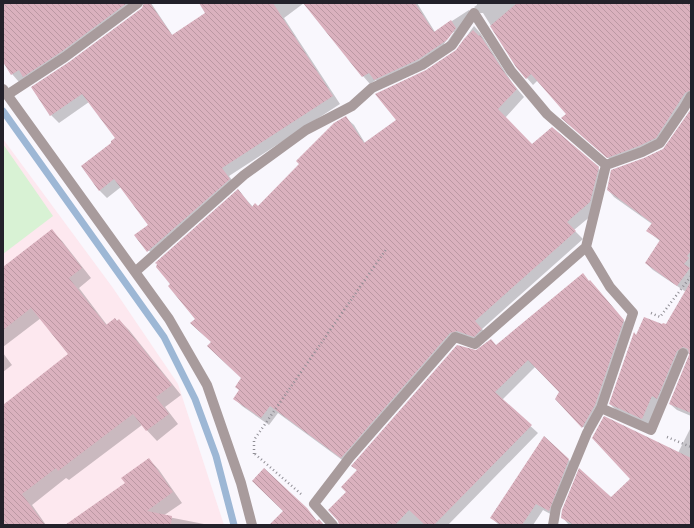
<svg xmlns="http://www.w3.org/2000/svg" width="694" height="528" viewBox="0 0 694 528" font-family="Overpass,sans-serif">
<style>
.education{fill:#fde8ef}
.garden{fill:#d8f2d4}
.shadow{fill:#0003;fill-rule:evenodd}
.lines{fill:none;stroke-linecap:round;stroke-linejoin:round}
.stream{stroke:#9db7d5;stroke-width:7}
.building{fill:url(#building-back-hatch)}
.path{stroke:#8f8d94;stroke-width:2.5;stroke-dasharray:1 3;stroke-linecap:butt}
.minor{stroke:#a89b9c;stroke-width:10}
</style>
<defs>
<pattern id="building-back-hatch" width="6" height="6" patternUnits="userSpaceOnUse"><rect width="6" height="6" fill="#dab1be"/><path d="M-1 5l2 2M0 0l6 6M5-1l2 2" fill="none" stroke="#bb98a3"/></pattern>
</defs>
<rect width="100%" height="100%" fill="#f9f7fd"/>
<path class="education" d="M3 139 113 288 178 384 224 525H3Z"/>
<path class="garden" d="M3 144 53 216 3 254Z"/>
<path class="shadow" d="M3 3H151L173 36 207 13 200 3H417L435 32 469 10 476 17 455 48 383 87 376 80 370 84 363 76 304 3 284 18 340 104 229 176 237 187 156 259 136 235 149 225 121 187 107 198 100 191 82 167 113 143 116 138 89 102 59 123 51 115 32 88 69 63 143 9 146 4 142 5 19 82 12 74 3 60ZM452 32H454L445 45 444 44Z
M477 3H691V101L662 144 615 164 569 124 568 114 538 80 533 85 527 78 517 67 483 13H480L474 7 477 5Z
M474 26 481 34 513 84 524 97 505 118 532 146 598 168 606 176 598 210 574 230 583 239 482 329 489 337 458 340 349 465 278 413 269 425 242 406 234 398 240 391 242 378 212 343 238 190 253 207 258 208 346 118 354 125 365 143 397 120 425 72 456 51Z
M691 111V416L677 410 670 404 690 355V353L683 357 649 425 617 411 610 404 637 336 662 326 666 325 686 292 653 270 646 263 661 242 648 231 652 224 614 197 608 190 645 159 666 148Z
M52 231 62 241 91 278 79 288 107 325 119 320 129 330 181 395 165 407 178 424 157 441 142 425 69 480 66 478 32 505 46 525H5L3 522V415L69 355 41 318 3 347V269Z
M590 282 597 289 630 328 590 434 556 398 561 392 535 367 502 400 538 433 448 525H340L348 492 358 471 352 466 476 352 496 346Z
M3 353 12 365 3 372Z
M691 427V525H569L562 517 611 498 678 453Z
M149 459 159 470 182 503 163 516 204 524 206 525H67L126 483Z
M569 460 575 466 556 517 543 510 533 525H499L492 518Z"/>
<g class="lines">
<path class="stream" d="M3 111 164 337 195 399 216 456 234 525"/>
</g>
<path class="building" d="M3 3H127L61 52 23 77 19 70 11 75 3 62Z
M144 3H150L172 35 205 13 199 3H273L333 96 222 168 230 179 147 252 134 235 148 225 114 179 99 191 81 166 111 143V141L115 138 82 94 50 116 31 87 69 62 142 8Z
M303 3H415L434 32 451 20 456 28 447 40 419 59 374 80 369 73 362 77Z
M517 3H691V90L685 93 656 138 639 146 607 158 561 118 566 114 531 74 526 79 516 67 490 26Z
M473 30 479 36 480 35 506 75 517 89 498 109 532 144 552 127 599 167 590 202 567 222 576 231 475 321 482 329 474 337 457 331 450 333 341 458 270 406 261 418 233 399 239 390 235 387 241 378 207 346 211 342 190 323 195 319 168 286 170 284 156 267 157 264 155 263 238 189 252 207 255 203 258 206 299 164 296 161 334 123 346 116 364 143 396 120 375 94 426 70 456 50 464 39Z
M691 109V251L687 256 689 258 684 264 690 268 677 286 645 263 660 240 646 231 652 223 607 190 611 170 644 158 663 149Z
M52 229 82 268 69 278 106 325 115 318 117 321 119 319 172 385 156 397 169 414 146 431 133 414 58 471 56 468 22 494 45 525H3V405L68 354 31 308 3 330V267Z
M583 273 589 281 590 280 624 320 595 405 582 428 555 399 559 392 528 360 495 392 532 425 434 525H425L409 510 395 525H339L338 521 328 510 346 492 341 487 357 470 351 466 457 345 476 350 491 339 496 345Z
M691 281V413L669 404 689 355 688 349 683 347 677 351 657 399 652 396 642 419 609 404 634 332 636 335 644 317 662 324 663 323 666 324Z
M604 416 691 458V525H574L561 518 562 510 579 468 611 497 630 479 592 438Z
M544 436 569 459 549 511 536 504 522 525H501L490 518Z
M149 458 173 492 147 511 172 516 171 525H65L125 483 121 478Z
M264 468 307 508 317 521 319 519 324 525H269L283 511 252 481Z"/>
<g class="lines">
<path class="path" d="M651 313 660 317 691 276
M667 437 691 447
M254 454V440L387 248
M255 454 301 494"/>
<path class="minor" d="M3 89 169 319 207 385 241 483 252 525
M7 95 65 57 138 3
M135 272 244 175 306 130 352 106 372 88 422 65 452 45 474 13 511 71 547 114 606 165
M601 408 651 430 683 353
M333 525 314 504 350 457 455 337 475 344 586 247 606 165 642 152 660 143 684 108 691 96
M553 525 556 508 587 433 601 408 633 313 610 287 586 247"/>
</g>
<rect width="694" height="528" fill="none" stroke="#23212a" stroke-width="8"/>
</svg>
